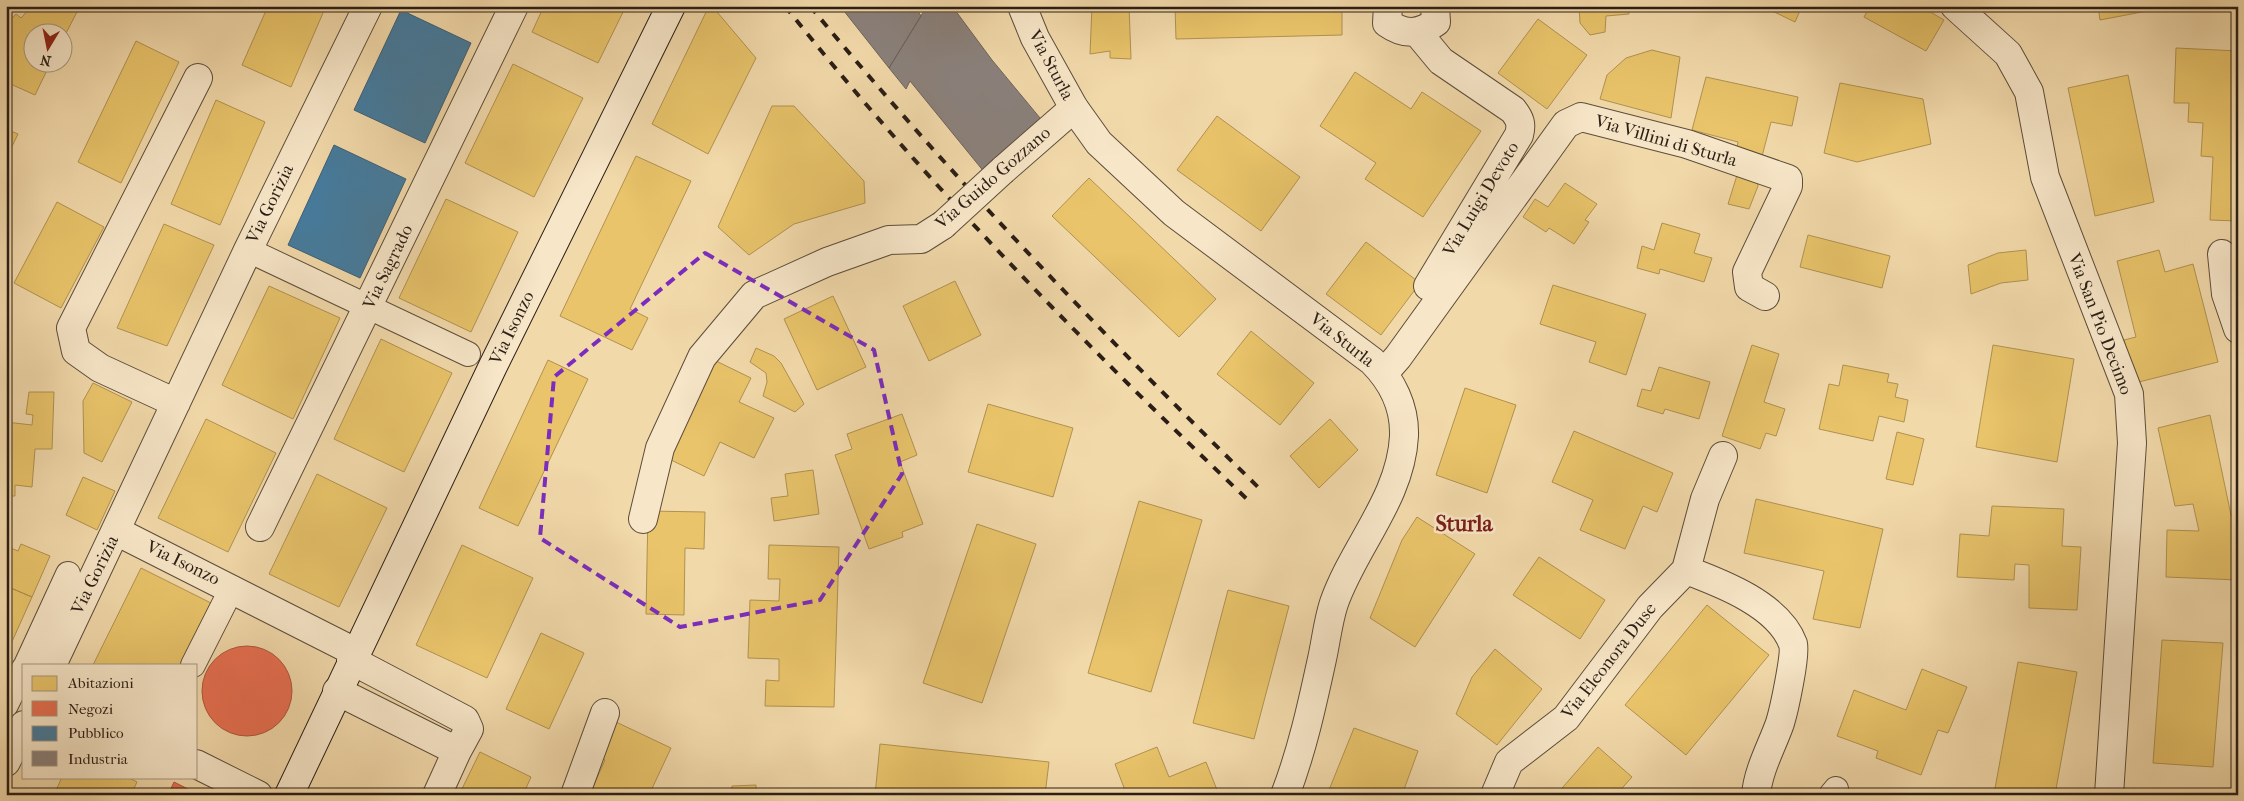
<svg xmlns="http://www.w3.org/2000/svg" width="2244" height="801" viewBox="0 0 2244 801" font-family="'IM FELL French Canon',serif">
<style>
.homes{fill:#e9c46a;stroke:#b09251}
.shops{fill:#e76f51;stroke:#ae573f}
.public{fill:#457b9d;stroke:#3d5f74}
.industry{fill:#8a817c;stroke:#6d635d}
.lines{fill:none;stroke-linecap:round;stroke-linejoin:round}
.pedestrian-casing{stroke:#5c4d3b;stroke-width:26}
.minor-casing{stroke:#5c4d3b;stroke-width:30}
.tertiary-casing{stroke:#5c4d3b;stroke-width:30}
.secondary-casing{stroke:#2a1e16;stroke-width:30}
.pedestrian{stroke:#f7e6c8;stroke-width:24}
.minor{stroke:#f7e6c8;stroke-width:28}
.tertiary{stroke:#f7e6c8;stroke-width:28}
.secondary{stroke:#f7e6c8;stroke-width:28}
.rail{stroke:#2a1e16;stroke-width:4;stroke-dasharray:9 9;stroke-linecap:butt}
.minor-bridge-casing{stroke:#5c4d3b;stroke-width:30;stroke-linecap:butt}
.minor-bridge{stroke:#f7e6c8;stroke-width:28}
.marked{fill:none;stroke:#7b2cbf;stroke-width:4;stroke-dasharray:10 6;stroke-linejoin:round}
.labels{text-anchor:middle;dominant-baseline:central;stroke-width:5;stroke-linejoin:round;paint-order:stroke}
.street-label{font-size:18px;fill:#2a1e16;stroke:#f7e6c8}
.district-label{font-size:22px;font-weight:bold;fill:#7a1f14;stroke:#f7e6c8}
</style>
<rect width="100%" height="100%" fill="#f2d9aa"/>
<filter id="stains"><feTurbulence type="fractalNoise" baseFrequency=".004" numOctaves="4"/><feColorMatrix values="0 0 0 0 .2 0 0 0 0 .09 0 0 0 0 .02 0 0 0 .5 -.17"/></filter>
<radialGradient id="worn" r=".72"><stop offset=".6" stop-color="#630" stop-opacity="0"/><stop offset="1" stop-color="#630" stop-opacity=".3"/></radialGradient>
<path class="homes" d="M32 6H80L62 41V32H32V62H51L35 95 6 82V25L16 14 21 18Z
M268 6H326L291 87 242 65Z
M544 6H626L598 63 532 32Z
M709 6H712L756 58 708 154 652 124Z
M1092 6H1129L1131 59 1110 58V51L1090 54Z
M1175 6H1342V35L1176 39Z
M1579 6H1628L1629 14 1606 16 1605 32 1590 35 1580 23Z
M1762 6H1802L1795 22Z
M1870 6H1920L1944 20 1926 51 1864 17Z
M2098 6H2173L2100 20Z
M1538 19 1587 55 1547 109 1498 73Z
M136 41 179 62 121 183 78 162Z
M2176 48 2238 51V221L2210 220 2213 157 2201 156 2203 123 2188 122 2189 103H2174Z
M1652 50 1680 57 1671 118 1600 99 1607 75 1626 58Z
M513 64 583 98 534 197 465 163Z
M1355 72 1411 109 1422 92 1481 131 1423 217 1365 179 1376 163 1320 126Z
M2128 75 2154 202 2095 216 2068 88Z
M1706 77 1798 97 1792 126 1771 122 1760 164 1735 158 1738 142 1692 130Z
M1840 83 1923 99 1931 144 1857 162 1824 153Z
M216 100 265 122 220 225 171 204Z
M772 106H794L864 181 865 203 794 224 749 255 718 227Z
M1217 116 1300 177 1261 231 1177 170Z
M6 129 18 134 6 159Z
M636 156 691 181 630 309 648 318 632 350 560 316Z
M1738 172 1757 180 1758 186 1749 209 1728 204Z
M1089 178 1216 299 1179 337 1052 216Z
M1565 183 1597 204 1585 220 1589 222 1574 244 1549 228 1546 232 1523 217 1535 199 1548 207Z
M446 199 518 232 471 332 399 298Z
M57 202 104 227 61 308 14 283Z
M1662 223 1700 234 1694 253 1712 258 1704 282 1660 269 1659 274 1637 268 1642 246 1654 250Z
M164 224 214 245 167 346 117 328Z
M1808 235 1890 256 1882 288 1800 267Z
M1366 242 1420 283 1381 335 1326 294Z
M2026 250 2028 280 2001 283 1971 294 1968 265 1998 253Z
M2159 250 2165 272 2193 264 2218 362 2135 383 2124 340 2136 337 2117 261Z
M955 281 981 335 929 361 903 306Z
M1553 285 1646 314 1626 375 1589 362 1596 342 1540 324Z
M269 286 340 318 293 419 222 385Z
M833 296 866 367 817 390 784 319Z
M1251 331 1314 383 1280 425 1217 374Z
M381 339 452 373 404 472 334 439Z
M1752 345 1779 354 1764 402 1785 409 1776 436 1766 433 1760 449 1722 436Z
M1993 345 2074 359 2057 462 1976 447Z
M756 348 774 356 781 363 804 404 795 412 763 396 767 382 766 373 750 362Z
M548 360 588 379 518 526 479 508Z
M714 360 751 378 739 402 774 418 754 458 720 442 704 476 667 458Z
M1843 365 1889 374 1887 382 1898 384 1895 397 1908 400 1904 422 1879 416 1873 441 1819 429 1829 384 1839 386Z
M1659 367 1710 382 1699 419 1665 409 1663 414 1637 406 1642 389 1651 391Z
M93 383 132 402 102 462 84 453 83 401Z
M1465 388 1516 405 1487 493 1436 475Z
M29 392H54L52 449H35L32 487 15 485V496H6V422L32 425 33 415 26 414Z
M988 404 1073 428 1053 497 968 472Z
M902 414 917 455 900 462 923 524 902 532 903 537 869 549 835 455 852 449 847 434Z
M2210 415 2231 515 2238 516V580L2166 577 2167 530 2199 531 2193 504 2175 506 2158 428Z
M206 419 276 453 228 552 158 518Z
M1330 419 1358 450 1319 488 1290 456Z
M1574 431 1673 473 1657 512 1643 506 1625 549 1580 530 1593 500 1552 482Z
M1897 432 1924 439 1913 485 1886 479Z
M813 470 819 514 774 521 771 498 788 496 785 474Z
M317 474 387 508 339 607 269 574Z
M83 477 115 491 97 530 66 515Z
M1756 499 1883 529 1860 628 1813 619 1824 571 1744 553Z
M1139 501 1202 520 1151 692 1088 673Z
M1992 506 2064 509 2062 546 2081 547 2077 610 2029 608V565L2015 564 2014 580 1957 577 1960 534 1989 536Z
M648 511 705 512 704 549 685 548 684 615 646 614Z
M1417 517 1475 554 1415 647 1370 618 1402 540Z
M977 524 1036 544 982 703 923 683Z
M21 544 50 556 32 597 6 586V546L18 551Z
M462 545 533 578 487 678 416 645Z
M769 545 839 547 834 707 765 706 766 680 779 681V659L748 658 750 600 779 601 780 579H768Z
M1539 557 1605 600 1580 639 1513 595Z
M141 568 211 603 180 665H93Z
M6 586 32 597 6 655Z
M1228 590 1289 606 1254 739 1193 723Z
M1707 605 1769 655 1686 755 1625 705Z
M541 633 584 653 549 729 506 709Z
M2162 640 2223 643 2213 767 2153 763Z
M1495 649 1542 689 1497 745 1456 714 1472 677Z
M2018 662 2077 672 2055 795 1994 794Z
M1922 669 1967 687 1948 733 1938 730 1921 775 1876 758 1878 751 1837 736 1854 690 1906 710Z
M616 722 671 748 649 795H599L601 792 592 789 605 760 599 756Z
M1354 728 1418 751 1402 795H1327Z
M880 744 1049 762 1045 795H875Z
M1157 747 1169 777 1206 762 1219 795H1122L1126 793 1115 764Z
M1598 747 1632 777 1616 795H1556Z
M480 752 531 777 523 795H459Z
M62 777H127L137 782 131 795H54Z
M756 785V795H731L732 786Z"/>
<path class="shops" d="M202 691a45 45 0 1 1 90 0a45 45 0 1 1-90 0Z
M174 782 200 795H168Z"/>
<path class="public" d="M401 10 471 43 425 143 354 110Z
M334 145 406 179 360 278 288 245Z"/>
<path class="industry" d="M840 6H918L916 8 921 16 889 68Z
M927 6H952L992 60 1045 124 985 173 910 81 906 89 889 68Z"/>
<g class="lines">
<defs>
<path id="pedestrian" d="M248 250 468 354
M26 665 68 574
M193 665 232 588
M6 705 24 668
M1831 795 1836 789"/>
<path id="minor" d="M1388 6 1387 23C1404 35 1419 35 1436 22L1435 6
M1955 6 2008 54 2029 92 2045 177 2129 394 2132 443 2109 795
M1417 32 1441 61 1513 110C1520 119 1522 124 1519 135L1428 286
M1003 170 1074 108
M2222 254 2226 294 2238 329
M1384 373 1398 357 1566 124 1581 117 1687 144 1788 179V186L1747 272 1749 287 1765 296
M176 403 100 368 76 351 71 328 198 78
M643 519 660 448 702 357 754 295 827 262 889 240 921 239 943 225
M260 527 514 6
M116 531 355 652
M1686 570 1705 499 1723 456
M351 660 465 720 469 729 457 751
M52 665 248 250 368 6
M337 691 457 751 437 795
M6 762 24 725
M196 764 258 795
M575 795 605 713
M1495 795 1509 762 1566 718 1650 607 1686 570C1721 583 1779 605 1793 644 1796 655 1784 710 1780 723 1772 746 1758 770 1756 795"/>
<path id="tertiary" d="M1022 6 1035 38 1074 108 1099 143 1174 213 1372 361C1392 381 1405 407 1404 436 1401 498 1354 546 1334 603 1328 621 1326 641 1322 659 1312 705 1302 751 1285 795"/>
<path id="secondary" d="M289 795 493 366 671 6"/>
</defs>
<use href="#pedestrian" class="pedestrian-casing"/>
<use href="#minor" class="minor-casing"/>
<use href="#tertiary" class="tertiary-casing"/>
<use href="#secondary" class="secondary-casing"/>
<use href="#pedestrian" class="pedestrian"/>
<use href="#minor" class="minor"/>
<use href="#tertiary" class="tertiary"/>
<use href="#secondary" class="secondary"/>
<path class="rail" d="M785 6C926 184 1086 346 1250 502
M810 6C950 176 1102 334 1259 488"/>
<defs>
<path id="minor-bridge" d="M943 225 1003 170"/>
</defs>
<use href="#minor-bridge" class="minor-bridge-casing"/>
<use href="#minor-bridge" class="minor-bridge"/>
</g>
<path class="marked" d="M705 253 874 350 902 474 820 600 680 627 540 538 554 377Z"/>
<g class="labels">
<g class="street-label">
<text transform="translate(1051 65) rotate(62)">Via Sturla</text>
<text transform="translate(1666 141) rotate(16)">Via Villini di Sturla</text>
<text transform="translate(993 178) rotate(-41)">Via Guido Gozzano</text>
<text transform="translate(1481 199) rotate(-59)">Via Luigi Devoto</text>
<text transform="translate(270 204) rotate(-64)">Via Gorizia</text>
<text transform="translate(388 267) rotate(-64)">Via Sagrado</text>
<text transform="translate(2100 324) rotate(69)">Via San Pio Decimo</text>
<text transform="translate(512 328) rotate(-64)">Via Isonzo</text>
<text transform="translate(1342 340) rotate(38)">Via Sturla</text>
<text transform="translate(183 563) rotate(26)">Via Isonzo</text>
<text transform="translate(95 575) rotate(-64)">Via Gorizia</text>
<text transform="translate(1609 661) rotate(-52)">Via Eleonora Duse</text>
</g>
<g class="district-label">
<text x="1464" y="524">Sturla</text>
</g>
</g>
<rect width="2244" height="801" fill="none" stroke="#f2d9aa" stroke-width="25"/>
<rect x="8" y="8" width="2229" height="786" fill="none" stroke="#2a1e16" stroke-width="2.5"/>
<rect x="12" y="12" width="2219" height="776" fill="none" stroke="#2a1e16"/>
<rect x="22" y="664" width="175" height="115" fill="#f7e6c8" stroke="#a59681"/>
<rect x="32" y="676" width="25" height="15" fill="#e9c46a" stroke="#a59681"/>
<text x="68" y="688" font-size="15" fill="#2a1e16">Abitazioni</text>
<rect x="32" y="701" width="25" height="15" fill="#e76f51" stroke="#a59681"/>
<text x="68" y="714" font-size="15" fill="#2a1e16">Negozi</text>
<rect x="32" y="726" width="25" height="15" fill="#457b9d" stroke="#a59681"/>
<text x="68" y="738" font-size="15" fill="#2a1e16">Pubblico</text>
<rect x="32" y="751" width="25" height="15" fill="#8a817c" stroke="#a59681"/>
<text x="68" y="764" font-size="15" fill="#2a1e16">Industria</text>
<g transform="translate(48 48) rotate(190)"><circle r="24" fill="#f7e6c8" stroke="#a59681"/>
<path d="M0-4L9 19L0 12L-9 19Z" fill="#8f2418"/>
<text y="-8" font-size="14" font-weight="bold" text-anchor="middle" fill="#2a1e16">N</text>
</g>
<rect width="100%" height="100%" filter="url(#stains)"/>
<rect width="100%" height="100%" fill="url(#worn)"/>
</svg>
